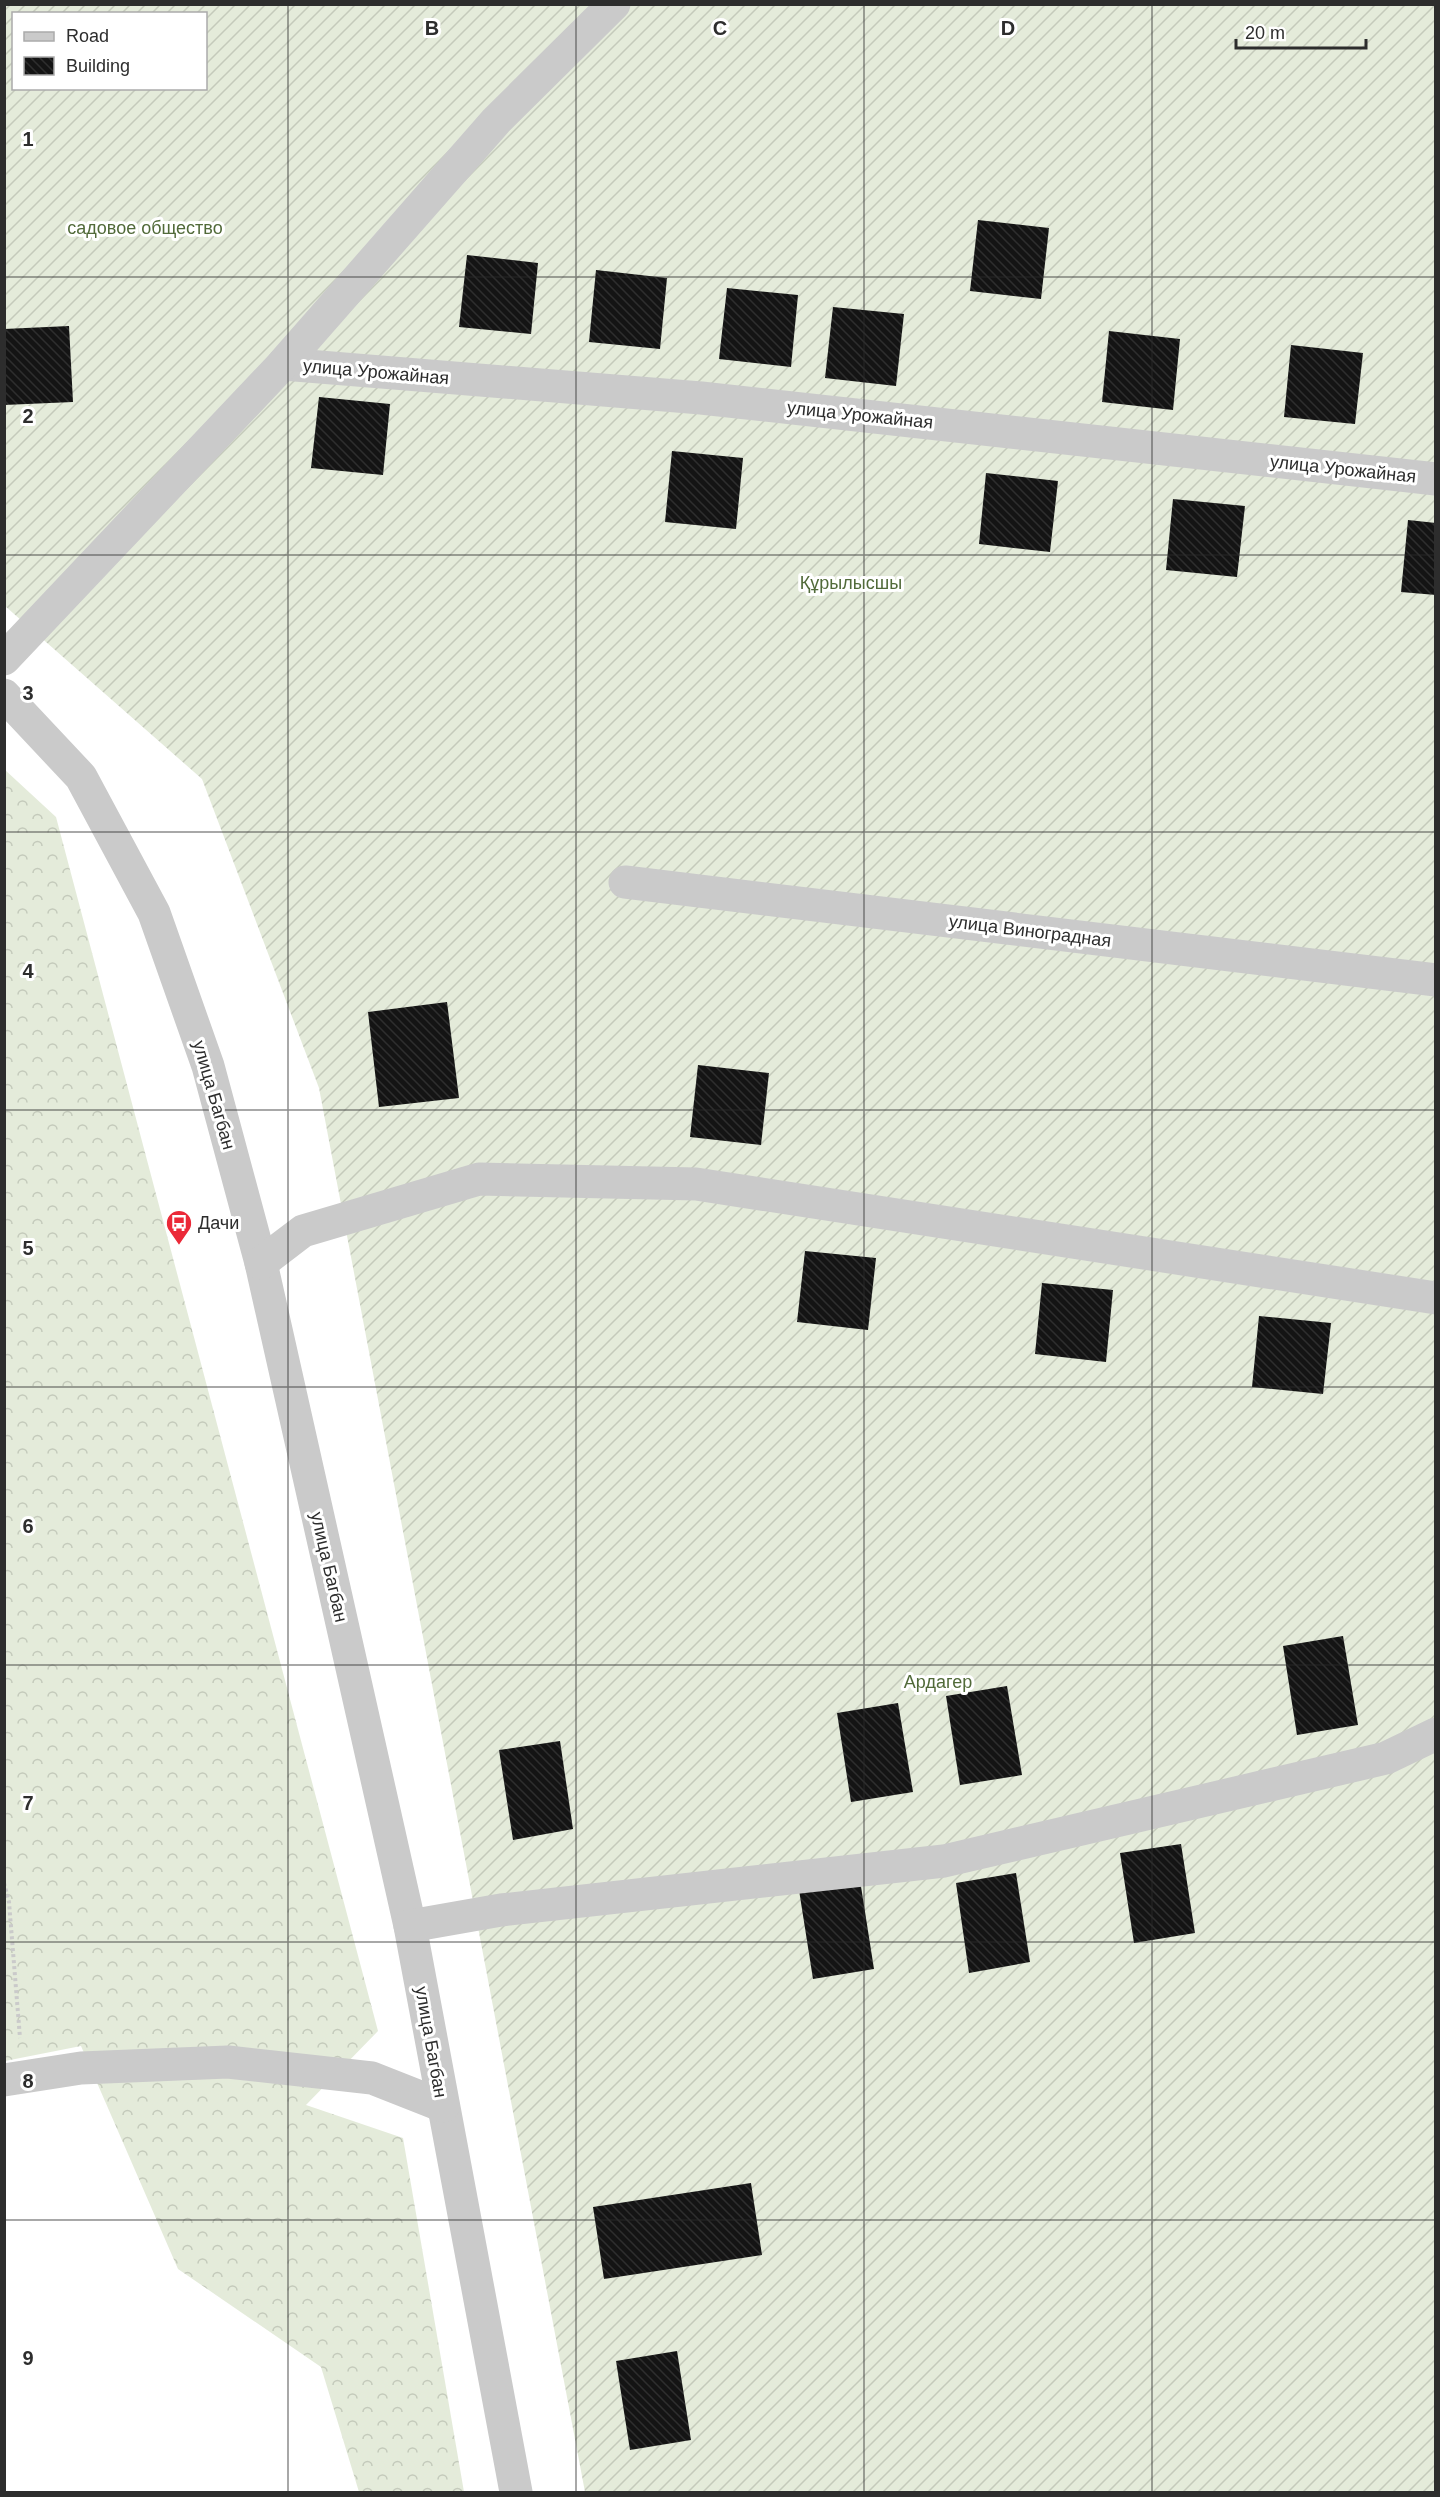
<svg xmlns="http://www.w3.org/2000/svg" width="1440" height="2497" font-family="Helvetica,sans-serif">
<defs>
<pattern id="forest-crowns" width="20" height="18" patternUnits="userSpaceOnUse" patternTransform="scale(1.5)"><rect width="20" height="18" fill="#e4ebda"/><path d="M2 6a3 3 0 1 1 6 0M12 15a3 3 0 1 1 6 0" fill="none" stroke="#c4cabb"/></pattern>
<pattern id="garden-furrows" width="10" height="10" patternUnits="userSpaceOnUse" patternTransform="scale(1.5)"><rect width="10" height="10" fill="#e4ebda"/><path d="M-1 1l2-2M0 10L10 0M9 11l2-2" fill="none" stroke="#c4cabb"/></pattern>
<pattern id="building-back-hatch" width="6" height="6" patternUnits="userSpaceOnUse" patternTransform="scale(1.5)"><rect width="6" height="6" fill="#141414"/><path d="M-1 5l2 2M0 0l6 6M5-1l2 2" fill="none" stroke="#2e2e2e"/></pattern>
</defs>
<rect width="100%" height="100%" fill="#fff"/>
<polygon fill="url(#forest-crowns)" points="4,769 56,817 378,2031 306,2105 403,2138 464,2492 359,2492 321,2367 178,2269 81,2046 5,2061"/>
<path fill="url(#garden-furrows)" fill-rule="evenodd" d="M5,5h1430v2487h-850l-266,-1404 -117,-309 -197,-173zM14,14h192v74h-192z"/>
<g fill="url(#building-back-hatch)">
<polygon points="978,220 1049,228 1041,299 970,291"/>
<polygon points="467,255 538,263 531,334 459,327"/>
<polygon points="596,270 667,278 660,349 589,342"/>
<polygon points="727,288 798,295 791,367 719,359"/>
<polygon points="833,307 904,314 896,386 825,378"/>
<polygon points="69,326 73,402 4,405 4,329"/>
<polygon points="1109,331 1180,339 1173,410 1102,402"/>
<polygon points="1291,345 1363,353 1355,424 1284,417"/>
<polygon points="319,397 390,404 383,475 311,468"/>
<polygon points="672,451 743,458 736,529 665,522"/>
<polygon points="986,473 1058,481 1050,552 979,544"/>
<polygon points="1173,499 1245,506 1237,577 1166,570"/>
<polygon points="1408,520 1436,523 1436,595 1401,592"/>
<polygon points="447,1002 459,1098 379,1107 368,1012"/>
<polygon points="698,1065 769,1073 761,1145 690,1137"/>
<polygon points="805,1251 876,1258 868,1330 797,1322"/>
<polygon points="1042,1283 1113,1290 1106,1362 1035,1354"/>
<polygon points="1259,1316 1331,1323 1323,1394 1252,1387"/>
<polygon points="1343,1636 1358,1725 1297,1735 1283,1646"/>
<polygon points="1007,1686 1022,1775 960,1785 946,1696"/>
<polygon points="898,1703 913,1792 851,1802 837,1713"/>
<polygon points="560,1741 573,1829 513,1840 499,1750"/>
<polygon points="1181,1844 1195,1933 1134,1943 1120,1853"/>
<polygon points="1016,1873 1030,1962 969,1973 956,1883"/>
<polygon points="860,1880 874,1969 813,1979 799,1890"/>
<polygon points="751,2183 762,2255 604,2279 593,2207"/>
<polygon points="677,2351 691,2440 630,2450 616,2361"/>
</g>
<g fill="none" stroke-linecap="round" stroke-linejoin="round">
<polyline stroke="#cacaca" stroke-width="4" stroke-dasharray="3 3" stroke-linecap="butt" points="4,1883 9,1902 20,2038"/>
<g stroke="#cacaca" stroke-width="33">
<polyline points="283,364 701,398 1436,479"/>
<polyline points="4,659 283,364 496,121 614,4"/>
<polyline points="4,695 81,777 154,913 208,1066 261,1263 410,1926 516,2492"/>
<polyline points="625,882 1436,980"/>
<polyline points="261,1263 303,1231 479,1179 696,1184 1436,1298"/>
<polyline points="410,1926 501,1910 944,1861 1386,1758 1436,1734"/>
<polyline points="4,2080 81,2068 228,2062 372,2078 443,2106"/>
</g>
</g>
<path fill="none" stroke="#2d2d2d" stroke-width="1.5" stroke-opacity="0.55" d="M288,4v2488M576,4v2488M864,4v2488M1152,4v2488M4,277h1432M4,555h1432M4,832h1432M4,1110h1432M4,1387h1432M4,1665h1432M4,1942h1432M4,2220h1432"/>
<defs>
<g id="bus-pin" transform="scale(1.35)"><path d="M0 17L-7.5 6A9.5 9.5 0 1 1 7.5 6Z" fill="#eb2938" stroke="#fff"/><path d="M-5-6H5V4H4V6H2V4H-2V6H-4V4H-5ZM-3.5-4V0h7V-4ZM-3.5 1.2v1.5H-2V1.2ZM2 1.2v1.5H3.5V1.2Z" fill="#fff"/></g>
</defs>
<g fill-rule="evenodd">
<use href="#bus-pin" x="179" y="1223"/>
</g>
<g text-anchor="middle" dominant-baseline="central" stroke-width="6" stroke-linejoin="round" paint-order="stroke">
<g font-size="18" fill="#516a39" stroke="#fff">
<text x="145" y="228">садовое общество</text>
<text x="851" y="583">Құрылысшы</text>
<text x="938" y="1682">Ардагер</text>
</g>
<g font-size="18" fill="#2d2d2d" stroke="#fff">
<text transform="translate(376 372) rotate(5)">улица Урожайная</text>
<text transform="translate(860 415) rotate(6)">улица Урожайная</text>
<text transform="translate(1343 469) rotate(6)">улица Урожайная</text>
<text transform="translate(1030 931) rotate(7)">улица Виноградная</text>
<text transform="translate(214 1095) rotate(74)">улица Багбан</text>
<text transform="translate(329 1567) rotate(77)">улица Багбан</text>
<text transform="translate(431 2042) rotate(80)">улица Багбан</text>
</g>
<g font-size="18" fill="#2d2d2d" stroke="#fff" text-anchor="start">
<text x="198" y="1223">Дачи</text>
</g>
</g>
<g font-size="20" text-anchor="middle" font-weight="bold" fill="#2d2d2d" stroke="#fff" stroke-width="6" stroke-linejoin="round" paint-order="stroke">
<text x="432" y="35">B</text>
<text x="720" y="35">C</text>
<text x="1008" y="35">D</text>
<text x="28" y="146">1</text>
<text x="28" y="423">2</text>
<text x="28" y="700">3</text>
<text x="28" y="978">4</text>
<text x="28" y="1255">5</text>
<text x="28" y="1533">6</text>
<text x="28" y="1810">7</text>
<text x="28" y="2088">8</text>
<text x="28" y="2365">9</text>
</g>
<rect width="1440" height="2497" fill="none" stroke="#2d2d2d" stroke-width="12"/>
<rect x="12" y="12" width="195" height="78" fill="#ffffff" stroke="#ababab" stroke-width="1.5"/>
<rect x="24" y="32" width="30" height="9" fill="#cacaca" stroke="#ababab" stroke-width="1.5"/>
<text x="66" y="42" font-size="18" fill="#2d2d2d">Road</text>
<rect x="24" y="57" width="30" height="18" fill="url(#building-back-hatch)" stroke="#ababab" stroke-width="1.5"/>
<text x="66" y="72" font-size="18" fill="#2d2d2d">Building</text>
<path d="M1236 39v9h130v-9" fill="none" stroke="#2d2d2d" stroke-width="3"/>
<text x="1245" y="39" font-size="18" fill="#2d2d2d" stroke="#ffffff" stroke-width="4.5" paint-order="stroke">20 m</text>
</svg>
